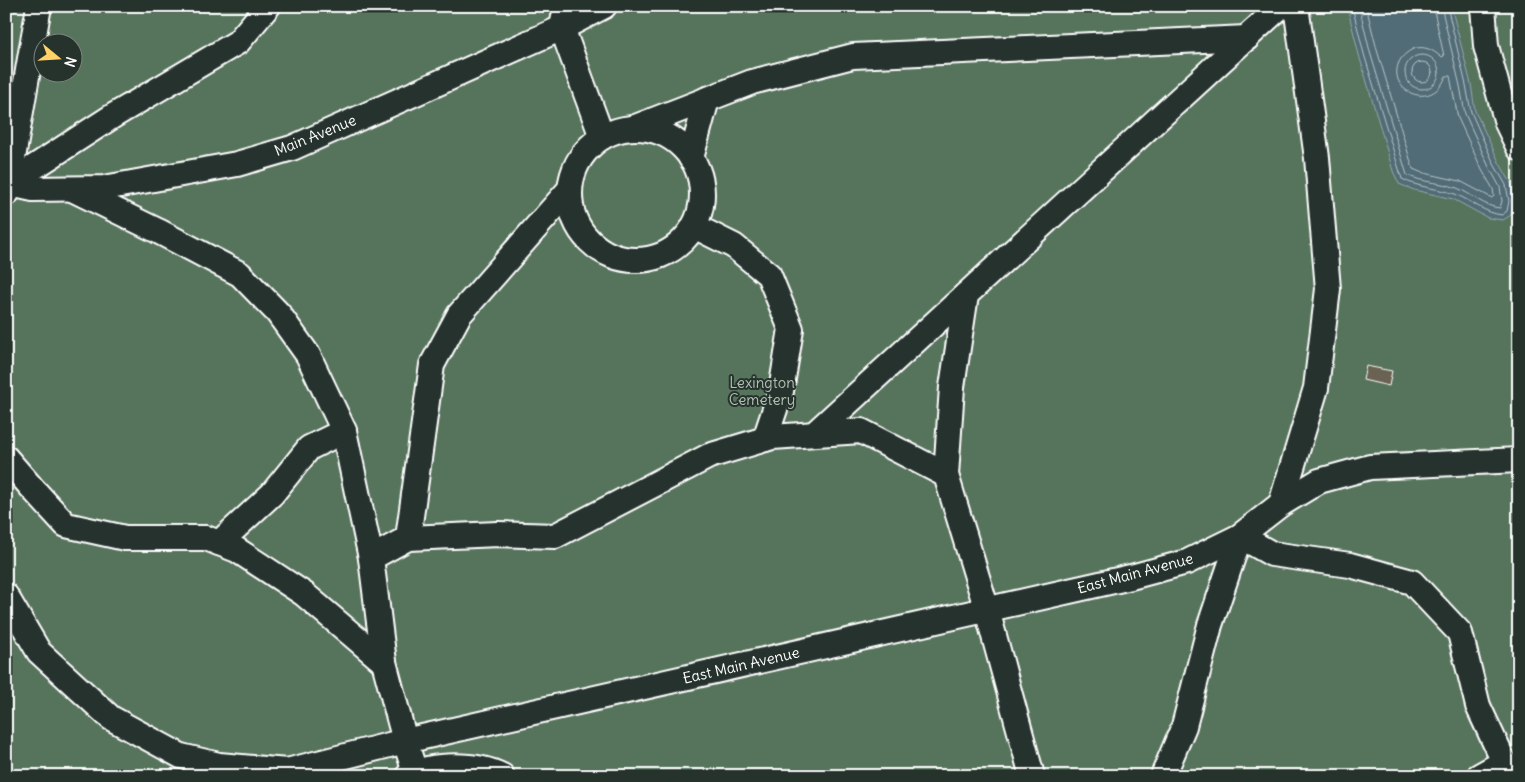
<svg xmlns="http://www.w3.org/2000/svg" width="1525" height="782" font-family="Delius,sans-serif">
<rect width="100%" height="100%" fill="#343c34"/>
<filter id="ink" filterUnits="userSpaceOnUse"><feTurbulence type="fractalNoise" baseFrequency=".02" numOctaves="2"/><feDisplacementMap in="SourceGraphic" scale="10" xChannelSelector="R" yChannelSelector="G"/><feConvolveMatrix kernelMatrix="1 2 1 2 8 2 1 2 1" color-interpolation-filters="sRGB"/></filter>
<g filter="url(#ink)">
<path fill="#56735b" stroke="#aab9ad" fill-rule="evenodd" d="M6,6h1513v770h-1513zM42,42h30v30h-30z"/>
<polygon fill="#516c76" stroke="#97a7ad" points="1347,6 1451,6 1471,84 1475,111 1499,162 1511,183 1514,201 1511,215 1503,220 1488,218 1453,199 1414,190 1399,184 1393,171 1359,55"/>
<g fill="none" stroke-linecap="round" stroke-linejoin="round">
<g stroke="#b9c4c8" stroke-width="1">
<path d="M1352,6l12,48 38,125c17,9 36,9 53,15 17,7 29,19 47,21l5,-4 2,-10 -3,-16 -12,-21 -23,-52 -5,-27 -19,-79"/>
<path d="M1359,6l11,46 37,123c16,8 34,7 50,13 15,6 27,19 43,20l2,-7 -2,-14 -11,-20 -24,-53 -5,-28 -19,-80"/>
<path d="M1366,6l11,44 36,119 7,3 40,9 32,17 2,-2 -1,-7 -11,-19 -24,-52 -8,-42h-4c-13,36 -60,16 -47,-14 3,-6 8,-10 14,-13 11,-4 20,1 28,8l3,-1 -11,-50"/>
<circle cx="1422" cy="72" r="17"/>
<circle cx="1422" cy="72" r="10"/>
</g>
</g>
<polygon fill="#6a6252" stroke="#fff" points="1366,366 1392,371 1389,386 1363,380"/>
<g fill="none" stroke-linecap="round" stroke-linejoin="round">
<g stroke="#fff" stroke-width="28">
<g id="minor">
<polyline points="566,6 562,28 602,137"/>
<polyline points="1483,6 1486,46 1507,123 1519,148"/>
<polyline points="633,128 752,82 853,56 1247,38"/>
<circle cx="636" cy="194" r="66"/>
<polyline points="691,158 707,99"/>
<polyline points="6,183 33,189 104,188 237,164 292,148 562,28 604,6"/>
<polyline points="8,184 113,116 238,42 268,6"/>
<polyline points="72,189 158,231 240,274 278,313 308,355 344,431 371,558 384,662 405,741 415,772"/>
<polyline points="7,193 39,6"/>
<polyline points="694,226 734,246 769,275 791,329 781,391 765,439"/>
<polyline points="814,434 1281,6"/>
<polyline points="6,458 32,488 66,525 125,538 206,538 237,550 304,594 384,662"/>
<polyline points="946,475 952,387 966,295"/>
<polyline points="1281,504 1316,388 1328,289 1317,158 1296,6"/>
<polyline points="408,538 432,365 459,315 570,189"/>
<polyline points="219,543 272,494 309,448 344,431"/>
<polyline points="371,558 408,538 498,534 555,536 709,456 772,437 861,431 946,475 987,610 1032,776"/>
<polyline points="6,596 39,652 111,718 181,756 219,765 287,771 405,741 1131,577 1187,562 1240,536 1281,504 1319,481 1370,467 1519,460"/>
<path d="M408,776c25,-13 69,-13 94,0"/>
<polyline points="1163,776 1184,726 1210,625 1240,536 1272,554 1350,565 1412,582 1460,633 1478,706 1504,762 1479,776"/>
</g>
</g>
<use href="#minor" stroke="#26332d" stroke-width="24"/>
</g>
</g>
<g text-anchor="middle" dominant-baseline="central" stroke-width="4" stroke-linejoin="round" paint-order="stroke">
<g font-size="15" fill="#fff" stroke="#26332d">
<text transform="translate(315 135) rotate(-22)">Main Avenue</text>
<text transform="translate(1135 573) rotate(-15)">East Main Avenue</text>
<text transform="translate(741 665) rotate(-13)">East Main Avenue</text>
</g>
<g font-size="15" fill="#b3c0b5" stroke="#26332d">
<text x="762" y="382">Lexington<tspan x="762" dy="17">Cemetery</tspan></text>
</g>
</g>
<rect width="1525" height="782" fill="none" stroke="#26332d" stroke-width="25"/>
<rect x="12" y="12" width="1500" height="757" fill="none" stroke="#fff" stroke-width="2" filter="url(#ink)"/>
<g transform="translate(58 58) rotate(108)"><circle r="24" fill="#26332d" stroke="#7d8581"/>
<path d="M0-4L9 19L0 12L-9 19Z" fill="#ffd166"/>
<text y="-8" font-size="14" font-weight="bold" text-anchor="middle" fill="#ffffff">N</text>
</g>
</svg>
